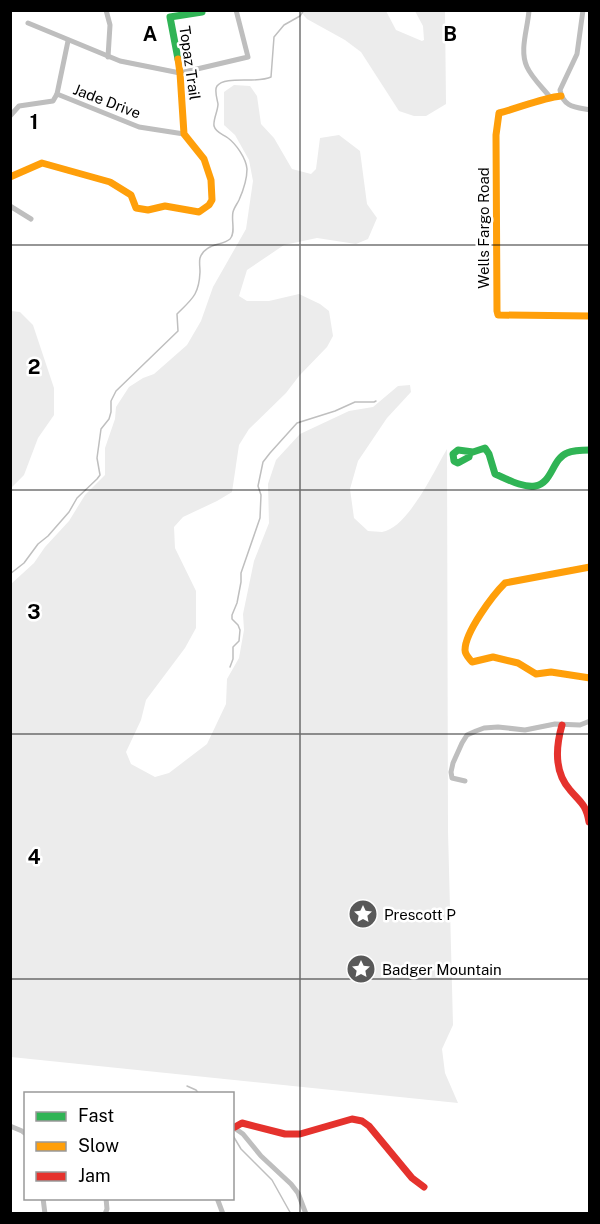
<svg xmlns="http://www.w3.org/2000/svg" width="600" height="1224" font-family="'Public Sans',sans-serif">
<rect width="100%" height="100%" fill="#fff"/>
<g fill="#ececec">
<polygon points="300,11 386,11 396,30 422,41 424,40 423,26 415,11 445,11 446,104 426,116 414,116 399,111 361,52 345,40 307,19"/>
<path d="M234,85l16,1 7,10 4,28 13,14 18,31 19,5 5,-5 4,-31 19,-3 21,16 7,53 10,14 -9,21 -12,5 -39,-6 -33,7 -37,25 -8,26 8,5h22l30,-7 21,10 9,7 4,25 -6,11 -28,29 -13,17 -37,36 -10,16 -7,47 -15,9 -34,16 -9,10 1,21 21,43v37l-11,20 -39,52 -5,20 -15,32 5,12 24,13 14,-4 38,-29 19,-40 1,-25 12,-21 5,-28 -1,-16 11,-53 15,-38 -1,-39 8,-24 24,-26 49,-23 24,-4 25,-21 12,-1 1,7 -24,26 -29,43 -8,28 4,29 14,13c4,0 10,1 14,1 26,-4 52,-61 65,-83l1,382 5,194 -11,24 3,24 13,30 -447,-46v-473l23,-21 11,-16 24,-26 16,-26 20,-20v-27l10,-29 1,-12 13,-20 14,-9 11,-4 33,-29 14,-24 12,-34 33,-58 7,-48 -4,-21 -14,-25 -11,-10v-33z"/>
<polygon points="11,311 20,312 33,325 54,388 54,415 38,438 24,475 11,488"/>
</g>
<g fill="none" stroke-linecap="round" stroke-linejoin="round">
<g stroke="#bfbfbf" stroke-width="1.5">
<path d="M10,574l14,-11 14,-19 10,-8 21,-24 8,-14 20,-19 3,-4 -3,-17 4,-29 8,-10 2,-7v-11l5,-10 62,-60 -1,-17c15,-15 22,-19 23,-42 0,-5 -1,-10 0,-14 5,-15 22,-12 30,-19 6,-6 1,-19 3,-27 1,-4 4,-8 6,-12 4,-9 8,-21 8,-31 -1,-11 -11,-25 -19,-31 -5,-4 -12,-5 -14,-12 -1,-7 4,-15 4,-22 -1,-6 -4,-14 -1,-18 8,-11 41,-2 54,-9l3,-40 10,-12 16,-9 4,-6"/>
<polyline points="230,667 233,659 233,647 239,641 240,630 238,625 232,619 232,615 237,603 241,582 241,573 260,518 261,495 258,486 263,462 270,453 297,423 335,411 355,402 374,402 376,401"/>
<polyline points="187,1086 196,1090 199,1094"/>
<polyline points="232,1134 241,1149 272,1180 291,1214"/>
</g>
<g stroke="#bebebe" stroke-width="5">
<polyline points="106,10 110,25 108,57"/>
<path d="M529,10c-1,18 -10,40 -2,57 5,11 15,20 23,30"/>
<path d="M583,10l-6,44 -17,36c3,17 15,17 30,20"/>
<polyline points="28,23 120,61 180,73 248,57 236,10"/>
<polyline points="57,94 139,127 184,134"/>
<polyline points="10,116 19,106 53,101 57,94 68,41"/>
<polyline points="10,206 31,219"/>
<polyline points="465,781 452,778 451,772 453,763 462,743 467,735 476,731 484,728 498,727 525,730 555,724 580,725 590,721"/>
<polyline points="10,1126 22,1131 26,1134"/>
<polyline points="233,1127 243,1134 261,1156 291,1184 298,1193 306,1214"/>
<polyline points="43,1198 45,1214"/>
<polyline points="217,1198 223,1214"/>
<polyline points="105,1214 107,1209 106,1198"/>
</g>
<g stroke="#30b455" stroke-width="7">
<polyline points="178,59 170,17 202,12"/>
<path d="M470,452l-1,5 -11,6 -4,-2 -1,-7 5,-4 15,2 12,-4 4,6 6,20c12,5 28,14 40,12 17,-2 17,-27 32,-33 7,-3 15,-3 23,-3"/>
</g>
<g stroke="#ff9f0a" stroke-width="7">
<path d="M561,96c-19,2 -42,12 -62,17l-3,22 1,176 1,4 92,1"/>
<polyline points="10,177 42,163 110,182 131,195 136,208 148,210 165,206 199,212 209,205 212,200 211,180 204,159 184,134 180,73 178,59"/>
<path d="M590,567l-85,16c-12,12 -40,49 -40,67 0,5 4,8 7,12l21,-5 25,6 18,11 15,-2 39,6"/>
</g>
<g stroke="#e5322d" stroke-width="7">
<path d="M562,725c-6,21 -8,47 8,65 10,12 16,14 19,32"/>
<polyline points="235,1127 242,1123 285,1134 300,1134 352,1119 362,1121 369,1126 412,1178 424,1187"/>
</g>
</g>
<path fill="none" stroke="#000" stroke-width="1.5" stroke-opacity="0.55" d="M300,10v1204M10,245h580M10,490h580M10,734h580M10,979h580"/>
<defs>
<g id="sight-disc" transform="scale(1.5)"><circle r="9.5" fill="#595959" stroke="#fff"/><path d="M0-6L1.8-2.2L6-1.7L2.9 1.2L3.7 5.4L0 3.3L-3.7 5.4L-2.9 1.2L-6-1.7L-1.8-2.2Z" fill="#fff"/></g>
</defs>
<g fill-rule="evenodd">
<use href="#sight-disc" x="363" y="914"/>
<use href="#sight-disc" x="361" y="969"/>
</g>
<g text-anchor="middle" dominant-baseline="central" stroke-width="5" stroke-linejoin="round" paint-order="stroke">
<g font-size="15" fill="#000" stroke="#fff">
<text transform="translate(190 63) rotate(82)">Topaz Trail</text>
<text transform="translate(107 101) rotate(21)">Jade Drive</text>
<text transform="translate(483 228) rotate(-90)">Wells Fargo Road</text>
</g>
<g font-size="15" fill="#000" stroke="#fff" text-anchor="start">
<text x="384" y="914">Prescott P</text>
<text x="382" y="969">Badger Mountain</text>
</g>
</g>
<g font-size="20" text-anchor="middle" font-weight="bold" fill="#000" stroke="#fff" stroke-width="5" stroke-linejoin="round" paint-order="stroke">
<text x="150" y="41">A</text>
<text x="450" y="41">B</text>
<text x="34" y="129">1</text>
<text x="34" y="374">2</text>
<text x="34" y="619">3</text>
<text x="34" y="864">4</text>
</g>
<rect width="600" height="1224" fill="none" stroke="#000000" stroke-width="24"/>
<rect x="24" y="1092" width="210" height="108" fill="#ffffff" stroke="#999999" stroke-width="1.5"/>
<rect x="36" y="1112" width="30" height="9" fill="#30b455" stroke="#999999" stroke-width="1.5"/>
<text x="78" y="1122" font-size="18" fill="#000000">Fast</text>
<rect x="36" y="1142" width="30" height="9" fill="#ff9f0a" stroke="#999999" stroke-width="1.5"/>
<text x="78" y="1152" font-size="18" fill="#000000">Slow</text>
<rect x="36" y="1172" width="30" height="9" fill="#e5322d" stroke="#999999" stroke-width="1.5"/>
<text x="78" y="1182" font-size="18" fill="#000000">Jam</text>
</svg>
